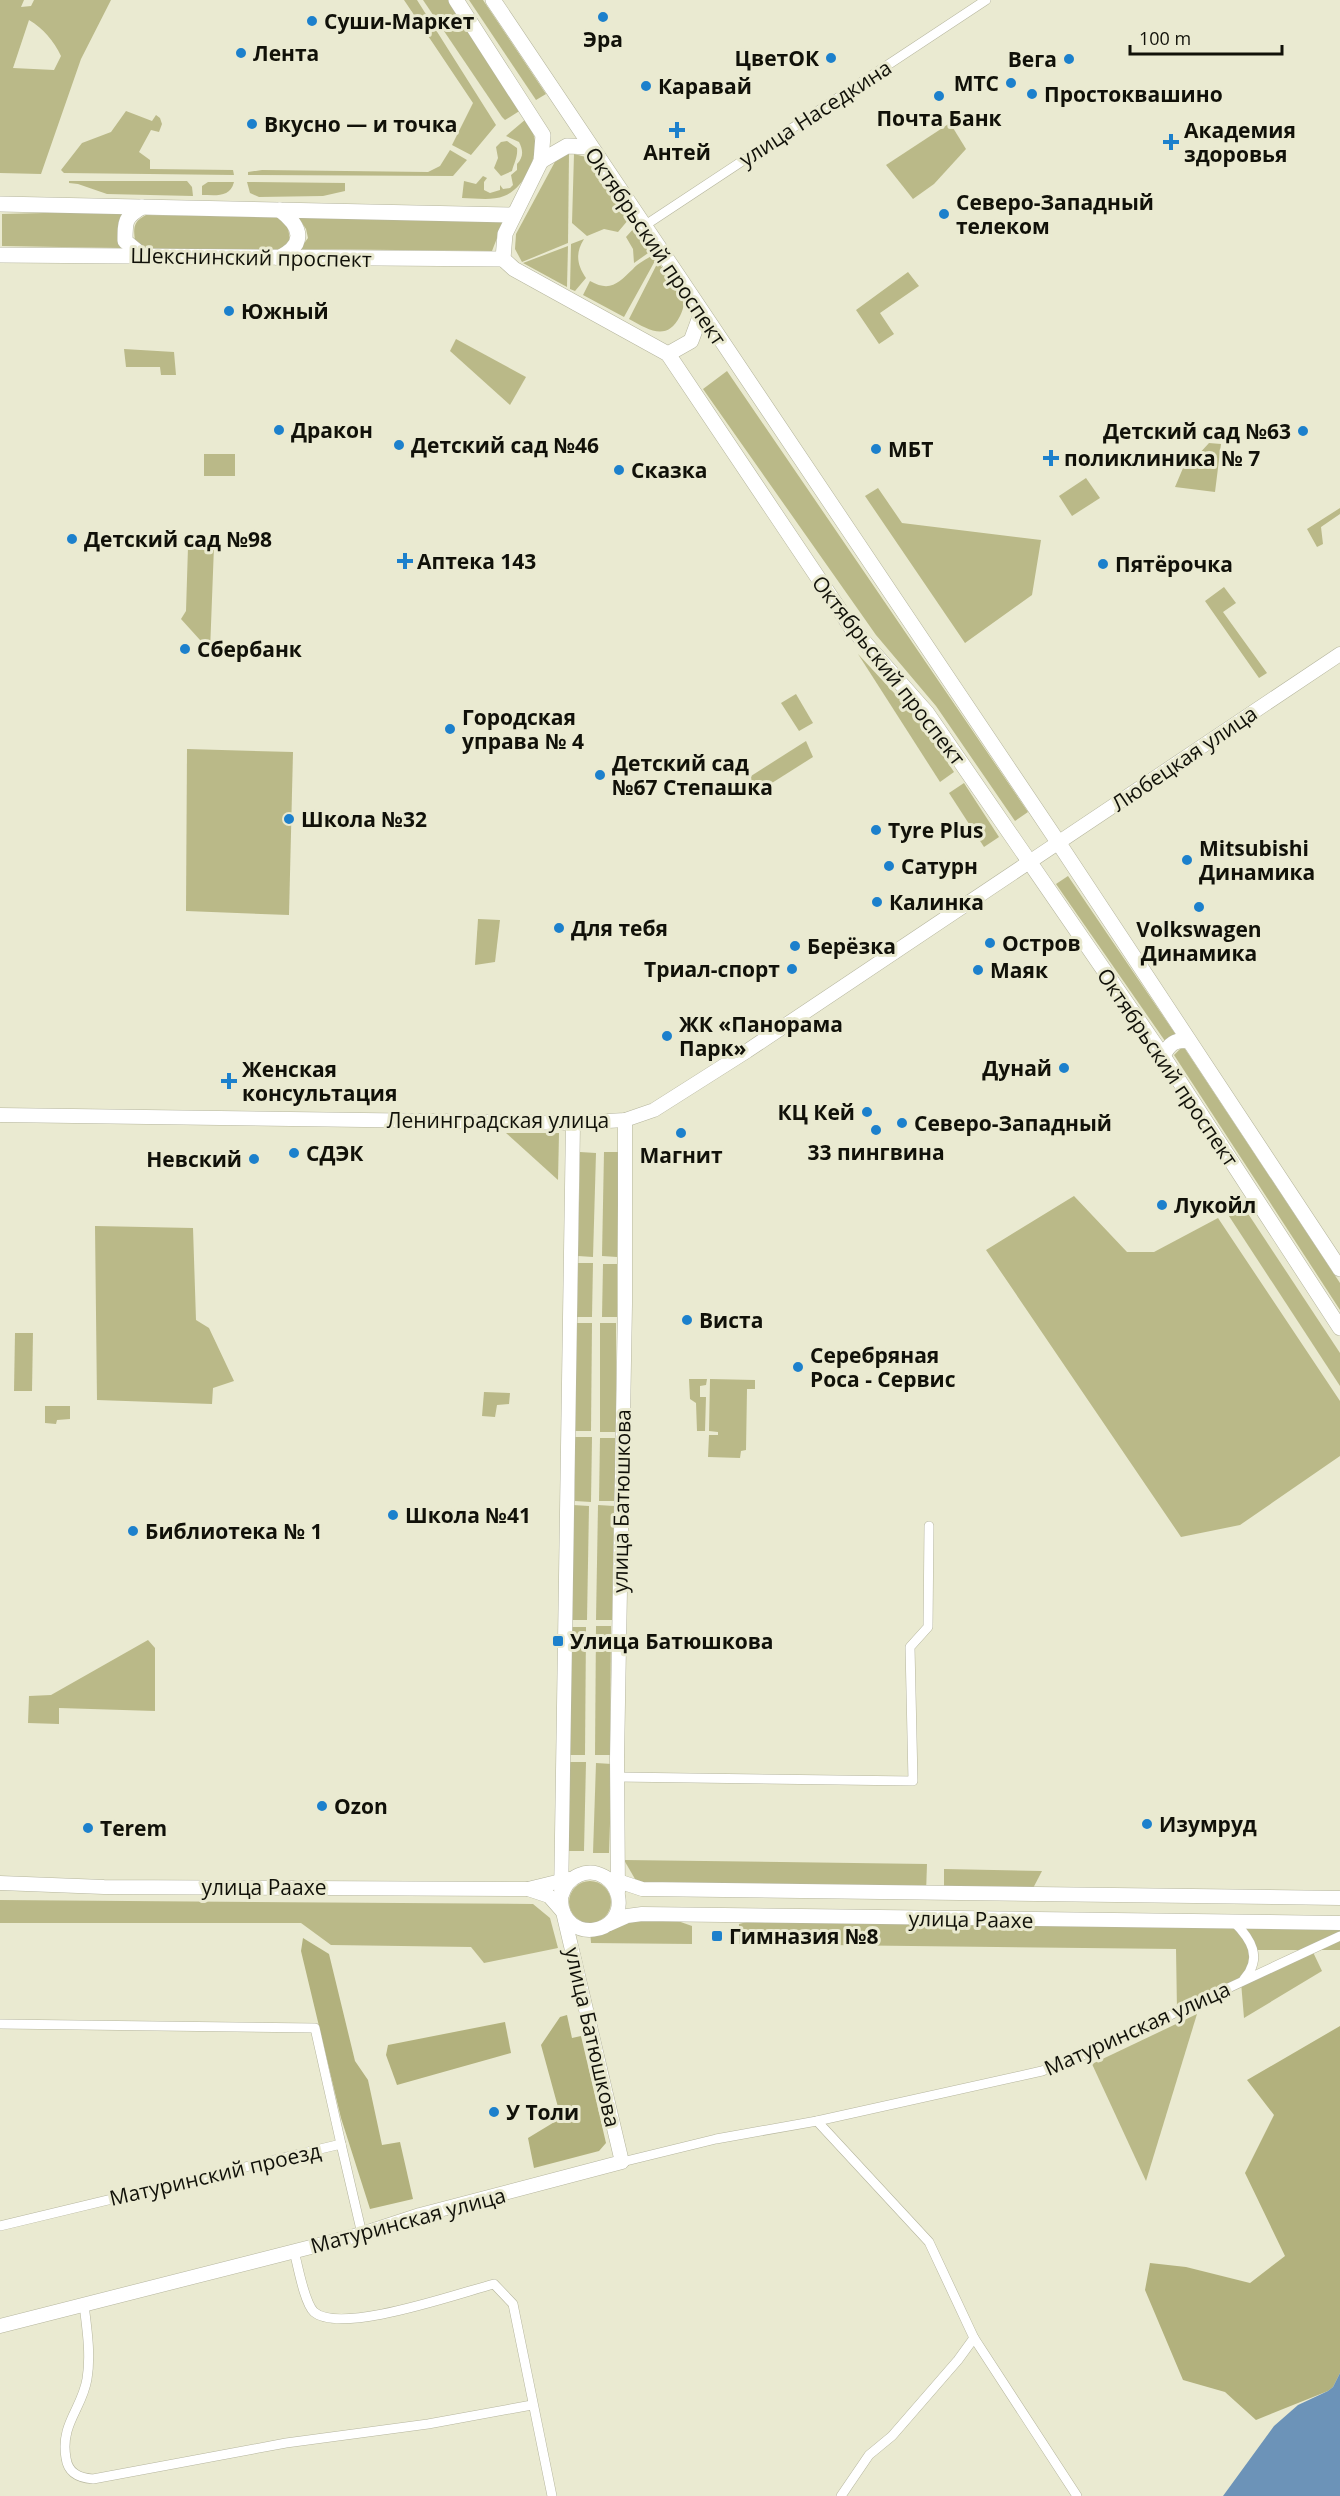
<svg xmlns="http://www.w3.org/2000/svg" width="1340" height="2496" font-family="'Open Sans',sans-serif">
<rect width="100%" height="100%" fill="#eaead1"/>
<g fill="#bab988" fill-rule="evenodd">
<path d="M0,0h24l-3,7 10,-1 3,-6h77l-30,59 -40,115 -41,-1zM29,20c14,8 25,21 32,36l-7,14 -41,-2z"/>
<polygon points="404,0 417,0 496,125 471,155 452,145 473,103"/>
<polygon points="423,0 448,0 521,110 505,120 502,117"/>
<polygon points="469,0 483,0 546,94 536,100"/>
<polygon points="126,111 152,121 156,115 160,118 162,124 159,132 151,130 139,152 150,160 150,169 233,170 234,175 64,173 61,170 82,143 111,132"/>
<path d="M526,119c4,7 8,14 9,22 2,19 -12,48 -31,55 -12,5 -29,2 -42,2l2,-17 12,3 7,-8 4,2 -3,4v8l6,3 10,-3v-5l3,4 7,-1 3,-3 -2,-10 6,-5v-6c7,-7 6,-14 2,-22l-13,-6z"/>
<polygon points="950,123 966,149 934,184 913,199 886,165"/>
<path d="M507,141l10,7c1,9 -3,15 -5,23l-11,5 -7,-8 4,-10 -2,-11 5,-5z"/>
<polygon points="450,150 467,160 453,176 248,175 248,172 262,170 428,172 440,166"/>
<polygon points="569,154 568,243 522,262 515,249 516,234 557,158"/>
<polygon points="574,154 586,157 590,161 629,219 618,232 604,229 587,236 572,223"/>
<polygon points="69,181 187,181 192,187 193,196 107,194 78,184 69,183"/>
<path d="M208,182h26c-4,16 -18,13 -32,13v-9z"/>
<polygon points="247,182 345,183 345,191 323,196 259,197 250,193"/>
<polygon points="127,211 119,237 121,248 2,246 2,214"/>
<path d="M146,215l134,2 8,10 2,14 -9,10 -136,-2 -10,-9c-2,-13 -1,-19 11,-25z"/>
<polygon points="298,217 504,220 492,251 300,249 308,238 306,229"/>
<polygon points="635,227 651,251 634,263 633,249 626,237"/>
<path d="M584,239c-9,14 -7,26 2,39l-11,13 -5,-2 1,-45z"/>
<polygon points="568,246 567,287 523,263"/>
<path d="M653,255l3,4 -32,58 -41,-22 7,-14c21,12 29,1 43,-12 5,-6 14,-10 20,-14z"/>
<path d="M658,262c8,11 19,23 24,36 3,6 1,12 -2,18 -13,26 -31,14 -51,3z"/>
<polygon points="908,272 919,286 880,313 894,334 879,344 856,310"/>
<polygon points="456,339 526,377 510,405 450,351"/>
<polygon points="124,349 174,352 176,375 161,375 160,367 126,367"/>
<polygon points="727,371 1028,812 1015,821 936,706 876,635 703,389"/>
<polygon points="1209,443 1221,444 1215,492 1175,487 1186,461 1198,455"/>
<rect x="204" y="454" width="31" height="22"/>
<polygon points="1086,478 1100,498 1072,516 1059,496"/>
<polygon points="878,488 902,523 1041,540 1032,595 965,643 865,496"/>
<polygon points="1340,508 1340,514 1321,527 1323,544 1317,547 1307,529"/>
<polygon points="214,546 210,651 181,619 186,611 188,547"/>
<polygon points="1224,587 1236,603 1223,612 1267,673 1259,678 1205,601"/>
<polygon points="858,654 921,722 954,772 940,782"/>
<polygon points="796,694 813,723 799,731 781,703"/>
<polygon points="806,741 813,757 753,795 751,776"/>
<polygon points="187,749 293,752 289,915 186,911"/>
<polygon points="964,783 999,837 984,847 949,793"/>
<polygon points="1068,876 1176,1035 1165,1041 1056,884"/>
<polygon points="478,919 500,920 495,962 475,965"/>
<polygon points="1181,1048 1185,1049 1340,1283 1340,1310 1174,1055"/>
<polygon points="506,1133 559,1133 558,1180"/>
<polygon points="580,1152 596,1153 593,1257 578,1256"/>
<polygon points="604,1152 619,1152 617,1257 602,1256"/>
<polygon points="1074,1196 1127,1252 1154,1252 1218,1218 1340,1401 1340,1456 1240,1525 1181,1537 986,1250"/>
<polygon points="1245,1209 1340,1353 1340,1386 1225,1210"/>
<polygon points="95,1226 193,1228 196,1320 209,1328 234,1381 213,1388 212,1404 97,1400"/>
<polygon points="578,1263 593,1263 592,1317 577,1317"/>
<polygon points="603,1264 617,1264 617,1317 602,1317"/>
<polygon points="576,1323 592,1323 591,1431 575,1431"/>
<rect x="600" y="1323" width="16" height="109"/>
<polygon points="15,1333 33,1333 32,1391 14,1391"/>
<polygon points="689,1379 707,1379 706,1385 700,1386 700,1397 706,1397 705,1431 697,1431 696,1403 690,1399"/>
<polygon points="710,1379 755,1380 755,1389 747,1389 746,1450 741,1451 740,1458 708,1457 709,1435 718,1435 718,1432 709,1431"/>
<polygon points="484,1392 510,1393 509,1404 497,1405 495,1417 482,1416"/>
<polygon points="45,1406 70,1406 70,1419 57,1420 56,1424 45,1423"/>
<polygon points="575,1437 592,1437 591,1502 575,1501"/>
<polygon points="600,1438 616,1438 616,1501 599,1501"/>
<polygon points="573,1505 589,1506 587,1620 571,1620"/>
<polygon points="598,1505 614,1506 612,1620 596,1620"/>
<polygon points="596,1626 611,1626 610,1755 595,1755"/>
<polygon points="570,1627 586,1627 585,1755 569,1755"/>
<polygon points="148,1640 155,1648 155,1711 59,1708 59,1724 28,1723 29,1696 51,1695"/>
<polygon points="570,1762 586,1762 584,1851 568,1851"/>
<polygon points="596,1763 612,1764 609,1853 593,1853"/>
<polygon points="624,1860 927,1864 926,1893 642,1891"/>
<polygon points="944,1869 1042,1871 1030,1894 944,1893"/>
<circle cx="590" cy="1902" r="21"/>
<polygon points="0,1900 533,1904 550,1918 558,1948 484,1963 471,1947 331,1945 301,1923 0,1923"/>
<polygon points="658,1914 692,1926 692,1944 591,1943 590,1930"/>
<path d="M770,1916l570,7v27h-28l10,21 -78,47 -3,-36 -64,29 -1,-62 -437,-5v-20zM1254,1950h55l-66,30z"/>
<polygon points="1197,2014 1146,2181 1092,2064"/>
</g>
<g fill="#b2b17d">
<polygon points="303,1938 329,1954 355,2061 368,2080 382,2145 400,2142 413,2199 370,2209 341,2118 301,1951"/>
<polygon points="567,2015 572,2038 581,2036 606,2143 599,2151 534,2168 528,2138 561,2118 541,2045 560,2017"/>
<polygon points="505,2022 511,2053 397,2085 386,2055 388,2045"/>
<polygon points="1340,2026 1340,2373 1333,2387 1328,2391 1256,2420 1225,2392 1183,2380 1145,2290 1150,2263 1186,2267 1250,2283 1285,2256 1245,2173 1274,2115 1247,2080"/>
</g>
<polygon fill="#6c93b8" points="1340,2373 1340,2496 1223,2496 1274,2426 1298,2405 1328,2391 1333,2387"/>
<g fill="none" stroke-linecap="round" stroke-linejoin="round">
<g stroke="#b5b59d" stroke-width="10">
<g id="street">
<polyline points="644,226 986,0"/>
<polyline points="617,1777 913,1781 910,1647 928,1627 929,1526"/>
<path d="M1234,1922c17,17 29,36 10,57"/>
<polyline points="0,2024 315,2028 341,2144"/>
<polyline points="817,2121 929,2242 974,2338 958,2360 892,2436 869,2455 841,2496"/>
<polyline points="622,2162 716,2139 817,2121 1042,2071 1095,2050 1340,1936"/>
<polyline points="0,2226 341,2144 362,2234"/>
<path d="M294,2251c4,15 10,51 20,61 27,23 145,-19 180,-28l19,20 39,192"/>
<path d="M84,2305c3,24 7,50 3,74 -5,30 -27,45 -21,79 2,15 13,20 27,21l193,-36 142,-19 104,-19"/>
<polyline points="974,2338 1077,2496"/>
</g>
</g>
<g stroke="#b5b59d" stroke-width="15">
<g id="secondary">
<polyline points="0,1115 573,1123 625,1120 654,1110 747,1051 1340,654"/>
<polyline points="612,1879 642,1889 1340,1898"/>
<polyline points="0,1883 104,1887 528,1889 569,1879"/>
<polyline points="618,1892 617,1759 625,1304 625,1120"/>
<path d="M562,1895c5,-18 25,-29 43,-18 7,5 11,11 13,19 8,39 -54,49 -57,5l12,-778"/>
<polyline points="609,1924 627,1916 642,1914 1340,1923"/>
<polyline points="0,2326 362,2234 420,2215 622,2162 563,1912 549,1896 528,1889"/>
</g>
</g>
<g stroke="#b5b59d" stroke-width="16">
<g id="primary">
<polyline points="456,0 543,135 541,161 505,234 503,259 514,269 668,354 851,627 927,713 1163,1056 1340,1328"/>
<polyline points="493,0 1058,842 1340,1269"/>
<polyline points="541,161 567,146 590,147"/>
<polyline points="0,204 514,215"/>
<path d="M142,207c-17,10 -17,14 -17,34l18,15"/>
<polyline points="0,255 503,259"/>
<path d="M279,258c27,-14 23,-31 1,-48"/>
<polyline points="668,354 691,341 701,314"/>
<path d="M1163,1056c6,-12 12,-17 26,-15"/>
</g>
</g>
<use href="#street" stroke="#fff" stroke-width="9"/>
<use href="#secondary" stroke="#fff" stroke-width="14"/>
<use href="#primary" stroke="#fff" stroke-width="15"/>
</g>
<g fill="#1c80cc" stroke="#eaead1" stroke-width="2">
<circle cx="603" cy="17" r="6"/>
<circle cx="312" cy="21" r="6"/>
<circle cx="241" cy="53" r="6"/>
<circle cx="831" cy="58" r="6"/>
<circle cx="1069" cy="59" r="6"/>
<circle cx="1011" cy="83" r="6"/>
<circle cx="646" cy="86" r="6"/>
<circle cx="1032" cy="94" r="6"/>
<circle cx="939" cy="96" r="6"/>
<circle cx="252" cy="124" r="6"/>
<path d="M674 121h6v6h6v6h-6v6h-6v-6h-6v-6h6z"/>
<path d="M1168 133h6v6h6v6h-6v6h-6v-6h-6v-6h6z"/>
<circle cx="944" cy="214" r="6"/>
<circle cx="229" cy="311" r="6"/>
<circle cx="279" cy="430" r="6"/>
<circle cx="1303" cy="431" r="6"/>
<circle cx="399" cy="445" r="6"/>
<circle cx="876" cy="449" r="6"/>
<path d="M1048 449h6v6h6v6h-6v6h-6v-6h-6v-6h6z"/>
<circle cx="619" cy="470" r="6"/>
<circle cx="72" cy="539" r="6"/>
<path d="M402 552h6v6h6v6h-6v6h-6v-6h-6v-6h6z"/>
<circle cx="1103" cy="564" r="6"/>
<circle cx="185" cy="649" r="6"/>
<circle cx="450" cy="729" r="6"/>
<circle cx="600" cy="775" r="6"/>
<circle cx="289" cy="819" r="6"/>
<circle cx="876" cy="830" r="6"/>
<circle cx="1187" cy="860" r="6"/>
<circle cx="889" cy="866" r="6"/>
<circle cx="877" cy="902" r="6"/>
<circle cx="1199" cy="907" r="6"/>
<circle cx="559" cy="928" r="6"/>
<circle cx="990" cy="943" r="6"/>
<circle cx="795" cy="946" r="6"/>
<circle cx="792" cy="969" r="6"/>
<circle cx="978" cy="970" r="6"/>
<circle cx="667" cy="1036" r="6"/>
<circle cx="1064" cy="1068" r="6"/>
<path d="M226 1072h6v6h6v6h-6v6h-6v-6h-6v-6h6z"/>
<circle cx="867" cy="1112" r="6"/>
<circle cx="902" cy="1123" r="6"/>
<circle cx="876" cy="1130" r="6"/>
<circle cx="681" cy="1133" r="6"/>
<circle cx="294" cy="1153" r="6"/>
<circle cx="254" cy="1159" r="6"/>
<circle cx="1162" cy="1205" r="6"/>
<circle cx="687" cy="1320" r="6"/>
<circle cx="798" cy="1367" r="6"/>
<circle cx="393" cy="1515" r="6"/>
<circle cx="133" cy="1531" r="6"/>
<rect x="552" y="1635" width="12" height="12" rx="3"/>
<circle cx="322" cy="1806" r="6"/>
<circle cx="1147" cy="1824" r="6"/>
<circle cx="88" cy="1828" r="6"/>
<rect x="711" y="1930" width="12" height="12" rx="3"/>
<circle cx="494" cy="2112" r="6"/>
</g>
<g text-anchor="middle" dominant-baseline="central" stroke-width="6" stroke-linejoin="round" paint-order="stroke">
<g font-size="21" font-weight="bold" fill="#111109" stroke="#eaead1" text-anchor="start">
<text x="324" y="21">Суши-Маркет</text>
<text x="603" y="39" text-anchor="middle">Эра</text>
<text x="253" y="53">Лента</text>
<text x="819" y="58" text-anchor="end">ЦветОК</text>
<text x="1057" y="59" text-anchor="end">Вега</text>
<text x="999" y="83" text-anchor="end">МТС</text>
<text x="658" y="86">Каравай</text>
<text x="1044" y="94">Простоквашино</text>
<text x="939" y="118" text-anchor="middle">Почта Банк</text>
<text x="264" y="124">Вкусно — и точка</text>
<text x="1184" y="130">Академия<tspan x="1184" dy="24">здоровья</tspan></text>
<text x="677" y="152" text-anchor="middle">Антей</text>
<text x="956" y="202">Северо-Западный<tspan x="956" dy="24">телеком</tspan></text>
<text x="241" y="311">Южный</text>
<text x="291" y="430">Дракон</text>
<text x="1291" y="431" text-anchor="end">Детский сад №63</text>
<text x="411" y="445">Детский сад №46</text>
<text x="888" y="449">МБТ</text>
<text x="1064" y="458">поликлиника № 7</text>
<text x="631" y="470">Сказка</text>
<text x="84" y="539">Детский сад №98</text>
<text x="417" y="561">Аптека 143</text>
<text x="1115" y="564">Пятёрочка</text>
<text x="197" y="649">Сбербанк</text>
<text x="462" y="717">Городская<tspan x="462" dy="24">управа № 4</tspan></text>
<text x="612" y="763">Детский сад<tspan x="612" dy="24">№67 Степашка</tspan></text>
<text x="301" y="819">Школа №32</text>
<text x="888" y="830">Tyre Plus</text>
<text x="1199" y="848">Mitsubishi<tspan x="1199" dy="24">Динамика</tspan></text>
<text x="901" y="866">Сатурн</text>
<text x="889" y="902">Калинка</text>
<text x="571" y="928">Для тебя</text>
<text x="1199" y="929" text-anchor="middle">Volkswagen<tspan x="1199" dy="24">Динамика</tspan></text>
<text x="1002" y="943">Остров</text>
<text x="807" y="946">Берёзка</text>
<text x="780" y="969" text-anchor="end">Триал-спорт</text>
<text x="990" y="970">Маяк</text>
<text x="679" y="1024">ЖК «Панорама<tspan x="679" dy="24">Парк»</tspan></text>
<text x="1052" y="1068" text-anchor="end">Дунай</text>
<text x="242" y="1069">Женская<tspan x="242" dy="24">консультация</tspan></text>
<text x="855" y="1112" text-anchor="end">КЦ Кей</text>
<text x="914" y="1123">Северо-Западный</text>
<text x="876" y="1152" text-anchor="middle">33 пингвина</text>
<text x="306" y="1153">СДЭК</text>
<text x="681" y="1155" text-anchor="middle">Магнит</text>
<text x="242" y="1159" text-anchor="end">Невский</text>
<text x="1174" y="1205">Лукойл</text>
<text x="699" y="1320">Виста</text>
<text x="810" y="1355">Серебряная<tspan x="810" dy="24">Роса - Сервис</tspan></text>
<text x="405" y="1515">Школа №41</text>
<text x="145" y="1531">Библиотека № 1</text>
<text x="570" y="1641">Улица Батюшкова</text>
<text x="334" y="1806">Ozon</text>
<text x="1159" y="1824">Изумруд</text>
<text x="100" y="1828">Terem</text>
<text x="729" y="1936">Гимназия №8</text>
<text x="506" y="2112">У Толи</text>
</g>
<g font-size="21" fill="#111109" stroke="#eaead1">
<text transform="translate(815 113) rotate(-33)">улица Наседкина</text>
<text transform="translate(656 246) rotate(56)">Октябрьский проспект</text>
<text transform="translate(251 257) rotate(1)">Шекснинский проспект</text>
<text transform="translate(889 670) rotate(52)">Октябрьский проспект</text>
<text transform="translate(1184 758) rotate(-34)">Любецкая улица</text>
<text transform="translate(1168 1067) rotate(56)">Октябрьский проспект</text>
<text x="498" y="1120">Ленинградская улица</text>
<text transform="translate(621 1501) rotate(-89)">улица Батюшкова</text>
<text x="264" y="1887">улица Раахе</text>
<text transform="translate(971 1919) rotate(1)">улица Раахе</text>
<text transform="translate(1137 2028) rotate(-24)">Матуринская улица</text>
<text transform="translate(593 2037) rotate(77)">улица Батюшкова</text>
<text transform="translate(215 2174) rotate(-13)">Матуринский проезд</text>
<text transform="translate(408 2220) rotate(-15)">Матуринская улица</text>
</g>
</g>
<path d="M1130 45v9h152v-9" fill="none" stroke="#111109" stroke-width="3"/>
<text x="1139" y="45" font-size="18" fill="#111109" stroke="#eaead1" stroke-width="4.5" paint-order="stroke">100 m</text>
</svg>
